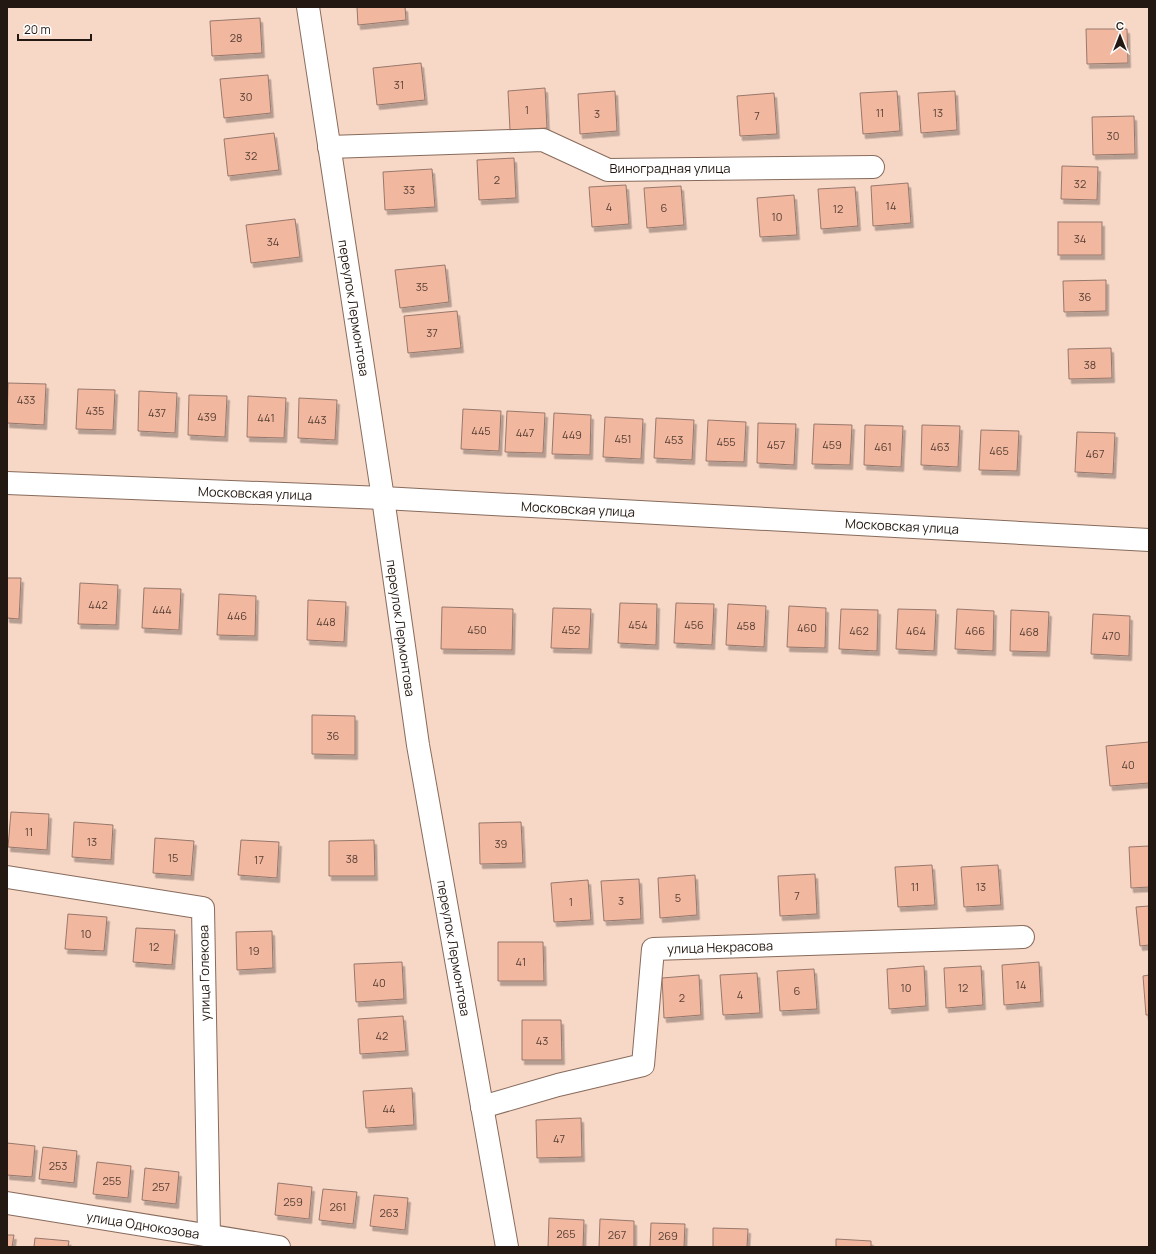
<svg xmlns="http://www.w3.org/2000/svg" width="1156" height="1254" font-family="Manrope,sans-serif">
<defs>
<filter id="shadow"><feDropShadow dx="2.5" dy="4.5" stdDeviation="0" flood-color="#0004"/></filter>
</defs>
<rect width="100%" height="100%" fill="#f7d7c6"/>
<g fill="#f2b79f" stroke="#97786c" filter="url(#shadow)">
<polygon points="357,7 405,7 406,20 358,25"/>
<polygon points="260,18 262,53 212,56 210,21"/>
<polygon points="1086,29 1127,29 1128,63 1087,64"/>
<polygon points="421,63 425,100 377,105 373,68"/>
<polygon points="268,75 271,113 224,118 220,79"/>
<polygon points="545,88 547,128 510,130 508,91"/>
<polygon points="615,91 617,131 580,134 578,94"/>
<polygon points="897,91 900,131 863,134 860,93"/>
<polygon points="955,91 957,130 921,133 918,93"/>
<polygon points="774,93 777,134 740,136 737,96"/>
<polygon points="1134,116 1135,154 1093,155 1092,117"/>
<polygon points="274,133 279,170 228,176 224,139"/>
<polygon points="514,158 516,198 479,200 477,160"/>
<polygon points="1062,166 1098,167 1097,200 1061,199"/>
<polygon points="432,169 435,207 385,210 383,172"/>
<polygon points="908,183 911,223 873,226 871,186"/>
<polygon points="626,185 629,224 592,227 589,187"/>
<polygon points="681,186 684,225 647,228 644,188"/>
<polygon points="855,187 858,226 821,229 818,189"/>
<polygon points="794,195 797,235 760,237 757,198"/>
<polygon points="295,219 300,257 251,263 246,225"/>
<rect x="1058" y="222" width="44" height="33"/>
<polygon points="445,265 449,302 400,308 395,270"/>
<polygon points="1106,280 1106,311 1064,312 1063,281"/>
<polygon points="457,311 461,348 408,353 404,316"/>
<polygon points="1111,348 1112,378 1069,379 1068,349"/>
<polygon points="8,383 46,384 44,425 7,423"/>
<polygon points="78,389 115,390 113,430 76,429"/>
<polygon points="139,391 177,393 175,433 138,431"/>
<polygon points="189,395 227,396 225,437 188,435"/>
<polygon points="248,396 286,398 284,438 247,437"/>
<polygon points="299,398 337,400 335,440 298,438"/>
<polygon points="463,409 501,411 499,451 461,449"/>
<polygon points="507,411 545,413 543,453 505,452"/>
<polygon points="554,413 591,415 590,455 552,454"/>
<polygon points="605,417 643,419 641,459 603,457"/>
<polygon points="656,418 694,420 692,460 654,458"/>
<polygon points="708,420 746,422 744,462 706,461"/>
<polygon points="758,423 796,424 794,465 757,463"/>
<polygon points="814,424 852,425 850,465 812,464"/>
<polygon points="865,425 903,426 901,467 864,465"/>
<polygon points="922,425 960,426 958,467 921,465"/>
<polygon points="981,430 1019,431 1017,471 979,470"/>
<polygon points="1077,432 1115,433 1113,474 1075,472"/>
<polygon points="7,578 21,578 19,619 7,618"/>
<polygon points="80,583 118,585 116,625 78,624"/>
<polygon points="144,588 181,589 179,630 142,628"/>
<polygon points="219,594 256,596 255,636 217,635"/>
<polygon points="308,600 346,602 344,642 307,640"/>
<polygon points="620,603 657,604 656,645 618,643"/>
<polygon points="676,603 714,604 712,645 674,643"/>
<polygon points="728,604 766,606 764,647 726,645"/>
<polygon points="789,606 826,608 825,648 787,647"/>
<polygon points="442,607 513,609 512,650 441,649"/>
<polygon points="553,608 591,609 589,649 551,648"/>
<polygon points="841,609 878,610 877,651 839,649"/>
<polygon points="898,609 936,610 934,651 896,649"/>
<polygon points="957,609 994,611 993,651 955,649"/>
<polygon points="1011,610 1049,612 1047,652 1010,651"/>
<polygon points="1093,614 1130,616 1129,656 1091,654"/>
<polygon points="312,715 355,716 355,755 312,754"/>
<polygon points="1149,742 1149,783 1110,786 1106,746"/>
<polygon points="11,812 49,814 47,850 8,847"/>
<polygon points="74,822 113,825 111,860 72,857"/>
<polygon points="521,822 523,863 480,864 479,823"/>
<polygon points="155,838 194,841 191,876 153,873"/>
<polygon points="241,840 279,842 277,878 238,875"/>
<polygon points="374,840 375,876 329,876 329,841"/>
<polygon points="1149,846 1149,887 1131,888 1129,847"/>
<polygon points="932,865 935,905 898,907 895,867"/>
<polygon points="998,865 1001,905 964,907 961,867"/>
<polygon points="815,874 817,914 780,916 778,876"/>
<polygon points="695,875 697,915 660,918 658,878"/>
<polygon points="639,879 641,919 604,921 601,881"/>
<polygon points="588,880 591,920 554,922 551,883"/>
<polygon points="1149,906 1149,945 1140,946 1136,907"/>
<polygon points="68,914 107,917 104,951 65,949"/>
<polygon points="136,928 175,930 172,965 133,962"/>
<polygon points="272,931 273,968 237,970 236,932"/>
<polygon points="498,942 543,942 544,981 498,981"/>
<polygon points="402,962 404,999 356,1002 354,964"/>
<polygon points="1039,962 1041,1002 1004,1005 1002,965"/>
<polygon points="924,966 926,1006 889,1009 887,969"/>
<polygon points="981,966 983,1005 946,1008 944,968"/>
<polygon points="814,969 817,1009 780,1011 777,971"/>
<polygon points="757,973 760,1013 723,1015 720,975"/>
<polygon points="699,975 701,1015 664,1018 662,978"/>
<polygon points="1149,975 1149,1015 1146,1015 1143,976"/>
<polygon points="403,1016 406,1051 360,1054 358,1019"/>
<polygon points="522,1020 561,1020 562,1060 522,1060"/>
<polygon points="412,1088 414,1125 366,1128 363,1091"/>
<polygon points="581,1118 582,1157 537,1158 536,1120"/>
<polygon points="7,1143 35,1146 32,1177 7,1175"/>
<polygon points="43,1147 77,1151 74,1183 39,1179"/>
<polygon points="97,1162 131,1166 128,1198 93,1194"/>
<polygon points="145,1168 179,1172 176,1204 142,1200"/>
<polygon points="278,1183 312,1187 309,1219 275,1215"/>
<polygon points="323,1189 357,1192 353,1224 319,1220"/>
<polygon points="374,1195 408,1198 405,1230 370,1226"/>
<polygon points="549,1218 584,1220 583,1247 548,1247"/>
<polygon points="600,1219 634,1221 634,1247 599,1247"/>
<polygon points="651,1223 685,1224 684,1247 650,1247"/>
<polygon points="713,1228 748,1229 747,1247 713,1247"/>
<polygon points="7,1235 14,1235 12,1247 7,1247"/>
<polygon points="35,1238 69,1241 68,1247 34,1247"/>
<polygon points="836,1239 871,1241 871,1247 836,1247"/>
</g>
<g fill="none" stroke-linecap="round" stroke-linejoin="round">
<g stroke="#876b5c" stroke-width="24">
<g id="minor">
<polyline points="308,7 383,498 418,745 507,1247"/>
<polyline points="329,147 543,140 608,170 873,167"/>
<polyline points="7,483 383,498 1149,540"/>
<polyline points="7,877 203,908 209,1236"/>
<polyline points="482,1107 558,1085 643,1065 653,949 1023,937"/>
<polyline points="7,1203 279,1247"/>
</g>
</g>
<use href="#minor" stroke="#fff" stroke-width="22"/>
</g>
<g text-anchor="middle" dominant-baseline="central" stroke-width="4" stroke-linejoin="round" paint-order="stroke">
<g font-size="11" fill="#584035">
<text x="236" y="37">28</text>
<text x="399" y="84">31</text>
<text x="246" y="96">30</text>
<text x="527" y="109">1</text>
<text x="880" y="112">11</text>
<text x="938" y="112">13</text>
<text x="597" y="113">3</text>
<text x="757" y="115">7</text>
<text x="1113" y="135">30</text>
<text x="251" y="155">32</text>
<text x="497" y="179">2</text>
<text x="1080" y="183">32</text>
<text x="409" y="189">33</text>
<text x="891" y="205">14</text>
<text x="609" y="206">4</text>
<text x="664" y="207">6</text>
<text x="838" y="208">12</text>
<text x="777" y="216">10</text>
<text x="1080" y="238">34</text>
<text x="273" y="241">34</text>
<text x="422" y="286">35</text>
<text x="1085" y="296">36</text>
<text x="432" y="332">37</text>
<text x="1090" y="364">38</text>
<text x="26" y="399">433</text>
<text x="95" y="410">435</text>
<text x="157" y="412">437</text>
<text x="207" y="416">439</text>
<text x="266" y="417">441</text>
<text x="317" y="419">443</text>
<text x="481" y="430">445</text>
<text x="525" y="432">447</text>
<text x="572" y="434">449</text>
<text x="623" y="438">451</text>
<text x="674" y="439">453</text>
<text x="726" y="441">455</text>
<text x="776" y="444">457</text>
<text x="832" y="444">459</text>
<text x="883" y="446">461</text>
<text x="940" y="446">463</text>
<text x="999" y="450">465</text>
<text x="1095" y="453">467</text>
<text x="98" y="604">442</text>
<text x="162" y="609">444</text>
<text x="237" y="615">446</text>
<text x="326" y="621">448</text>
<text x="638" y="624">454</text>
<text x="694" y="624">456</text>
<text x="746" y="625">458</text>
<text x="807" y="627">460</text>
<text x="477" y="629">450</text>
<text x="571" y="629">452</text>
<text x="859" y="630">462</text>
<text x="916" y="630">464</text>
<text x="975" y="630">466</text>
<text x="1029" y="631">468</text>
<text x="1111" y="635">470</text>
<text x="333" y="735">36</text>
<text x="1128" y="764">40</text>
<text x="29" y="831">11</text>
<text x="92" y="841">13</text>
<text x="501" y="843">39</text>
<text x="173" y="857">15</text>
<text x="352" y="858">38</text>
<text x="259" y="859">17</text>
<text x="915" y="886">11</text>
<text x="981" y="886">13</text>
<text x="797" y="895">7</text>
<text x="678" y="897">5</text>
<text x="621" y="900">3</text>
<text x="571" y="901">1</text>
<text x="86" y="933">10</text>
<text x="154" y="946">12</text>
<text x="254" y="950">19</text>
<text x="521" y="961">41</text>
<text x="379" y="982">40</text>
<text x="1021" y="984">14</text>
<text x="906" y="987">10</text>
<text x="963" y="987">12</text>
<text x="797" y="990">6</text>
<text x="740" y="994">4</text>
<text x="682" y="997">2</text>
<text x="382" y="1035">42</text>
<text x="542" y="1040">43</text>
<text x="389" y="1108">44</text>
<text x="559" y="1138">47</text>
<text x="58" y="1165">253</text>
<text x="112" y="1180">255</text>
<text x="161" y="1186">257</text>
<text x="293" y="1201">259</text>
<text x="338" y="1206">261</text>
<text x="389" y="1212">263</text>
<text x="566" y="1233">265</text>
<text x="617" y="1234">267</text>
<text x="668" y="1235">269</text>
</g>
<g font-size="13" fill="#241912" stroke="#fff">
<text x="670" y="168">Виноградная улица</text>
<text transform="translate(354 308) rotate(81)">переулок Лермонтова</text>
<text transform="translate(255 493) rotate(2)">Московская улица</text>
<text transform="translate(578 509) rotate(3)">Московская улица</text>
<text transform="translate(902 526) rotate(3)">Московская улица</text>
<text transform="translate(401 628) rotate(82)">переулок Лермонтова</text>
<text transform="translate(720 947) rotate(-2)">улица Некрасова</text>
<text transform="translate(454 948) rotate(80)">переулок Лермонтова</text>
<text transform="translate(204 973) rotate(-91)">улица Голекова</text>
<text transform="translate(143 1225) rotate(9)">улица Однокозова</text>
</g>
</g>
<rect width="1156" height="1254" fill="none" stroke="#241912" stroke-width="16"/>
<g transform="translate(1120 36)" stroke="#ffffff" stroke-width="3" paint-order="stroke">
<path d="M0-3L7 15L0 10L-7 15Z" fill="#241912"/>
<text y="-6" font-size="11" font-weight="bold" text-anchor="middle" fill="#241912">С</text>
</g>
<path d="M18 34v6h73v-6" fill="none" stroke="#241912" stroke-width="2"/>
<text x="24" y="34" font-size="12" fill="#241912" stroke="#ffffff" stroke-width="3" paint-order="stroke">20 m</text>
</svg>
